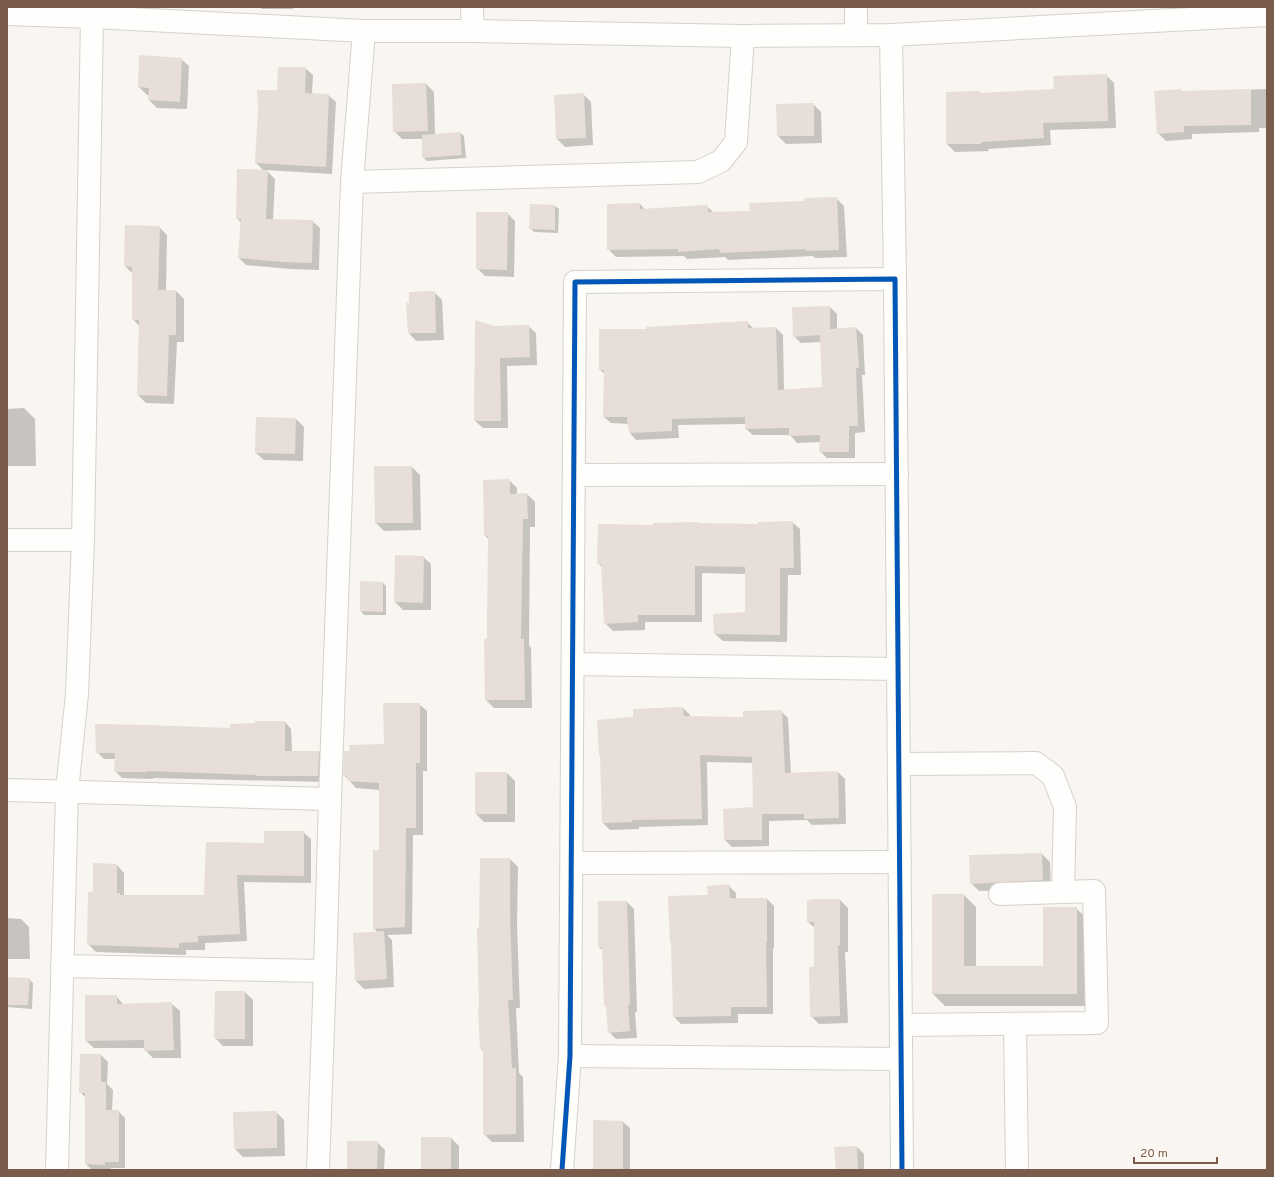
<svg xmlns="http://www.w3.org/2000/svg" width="1274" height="1177" font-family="Overpass,sans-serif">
<rect width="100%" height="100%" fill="#f9f5f0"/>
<g fill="#0003">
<polygon points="260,7 293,7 293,9 262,9"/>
<polygon points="140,56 181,59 189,66 187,109 157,108 149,100 150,95 147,95 139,87"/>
<polygon points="305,68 313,75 312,94 328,95 336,102 332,174 266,170 275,179 273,220 312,221 320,228 319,270 291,269 246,265 239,258 241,223 237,218 264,171 256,163 278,91"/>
<polygon points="1106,75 1114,83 1116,128 1050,130 1051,145 988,149 989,151 955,152 947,144 980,92 982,94 1055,90"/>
<polygon points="426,84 434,92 435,135 460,133 464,136 466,158 427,161 423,157 423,139 402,139 394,131"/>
<polygon points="1267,89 1267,128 1259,128 1259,132 1192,134 1192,139 1166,141 1158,133 1181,90 1182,92"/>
<polygon points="583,94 591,102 593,145 565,147 557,139"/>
<polygon points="813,104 821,112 822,143 786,144 778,136"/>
<polygon points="836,198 844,206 847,257 815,258 813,256 728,260 725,257 687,259 684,256 616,257 608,249 640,204 645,210 707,206 714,213 751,212"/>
<polygon points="531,205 555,206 559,209 558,233 534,232 530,228"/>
<polygon points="507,213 515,221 514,277 485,276 477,268"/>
<polygon points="159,227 167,235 166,291 176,291 184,299 184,342 177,342 174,404 146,403 138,395 140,327 133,319 133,274 125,266"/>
<polygon points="434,292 442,300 444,340 416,341 409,333 407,304"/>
<polygon points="830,307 837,314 837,329 856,328 863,335 865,375 862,375 865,432 855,433 855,458 827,458 820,451 821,442 797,443 790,435 753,435 746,429 746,424 678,425 679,438 636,440 630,433 629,424 611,423 604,417 605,374 600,370 647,330 747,322 754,329 776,328 783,335 784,390 823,388 821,342 801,343 794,336"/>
<polygon points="528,326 536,333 537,365 507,366 508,428 483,428 475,421 494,327"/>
<polygon points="24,408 35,419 36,466 7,466 7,409"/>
<polygon points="296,419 304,427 303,461 264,460 256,453"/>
<polygon points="375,467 412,467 420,475 421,530 384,531 376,523"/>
<polygon points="509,480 517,488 517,495 527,494 535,502 535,527 530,527 529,645 531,648 532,708 494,708 486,700 489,540 485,535"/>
<polygon points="792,522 800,529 801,575 788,575 787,642 723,641 715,634 746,613 746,574 702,573 702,622 645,622 645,630 613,631 605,623 603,568 598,563 759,525"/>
<polygon points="423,557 431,564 431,610 403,610 395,602"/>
<polygon points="383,583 386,586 386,615 364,615 361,611"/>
<polygon points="419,704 427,711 427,771 423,771 423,835 413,835 412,934 387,935 392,940 394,987 364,989 356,981 354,934 378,933 374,928 380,851 380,790 356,788 344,775 385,745"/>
<polygon points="683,708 690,715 690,717 744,718 781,711 788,718 791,774 838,772 845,779 846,824 812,825 807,820 769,821 769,846 732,847 725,840 754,808 753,763 707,762 708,825 639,827 639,829 610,830 603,823 634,718"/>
<polygon points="285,722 291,729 292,752 319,752 326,759 325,782 153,778 153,779 122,778 115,771 116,759 104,759 97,752 231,729"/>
<polygon points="507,773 515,781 515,822 484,822 476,814"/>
<polygon points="303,832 311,839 311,883 244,882 247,941 205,943 205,950 186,950 186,955 96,952 88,944 94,893 117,865 124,873 124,896 205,896 265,844"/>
<polygon points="1042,854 1050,862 1051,888 979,891 971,883"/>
<polygon points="510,859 518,867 517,925 520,1008 516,1008 519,1073 523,1077 524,1142 492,1142 484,1134 484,1052 481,1049 480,929"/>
<polygon points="729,886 736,893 736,899 767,899 774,906 774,948 773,948 773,1014 738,1014 738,1023 681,1024 674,1017 672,943 671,942 709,896"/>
<polygon points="964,895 976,907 976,967 1044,967 1076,908 1088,920 1089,1006 945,1006 933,994"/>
<polygon points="840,900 848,908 848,952 845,952 848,1023 819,1024 811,1016 815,968 815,928 808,922"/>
<polygon points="627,902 634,909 637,1012 635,1012 637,1038 616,1039 609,1032 608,1008 605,1005 604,951 599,947"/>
<polygon points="7,918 21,919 29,927 30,959 7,959"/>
<polygon points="7,978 29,979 33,983 32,1009 7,1007"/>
<polygon points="245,992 253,1000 253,1046 223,1046 215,1038"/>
<polygon points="116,996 124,1005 172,1004 180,1011 181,1058 153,1058 145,1050 145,1048 94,1048 86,1041"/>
<polygon points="101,1055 108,1062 107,1084 113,1090 112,1111 118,1111 125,1118 125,1168 111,1168 111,1170 92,1170 86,1164 86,1098 80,1092"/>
<polygon points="276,1112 284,1120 285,1156 243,1157 235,1149"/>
<polygon points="594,1121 623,1122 630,1128 630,1170 594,1170"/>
<polygon points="451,1138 459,1146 459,1170 422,1170"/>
<polygon points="377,1142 385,1150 384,1170 348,1170"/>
<polygon points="857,1147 864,1154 864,1170 837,1170"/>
</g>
<g fill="#e6ded7">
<polygon points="139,55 182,58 180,102 148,100 149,88 138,87"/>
<polygon points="278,67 306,67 305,93 329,94 326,167 255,163 258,109 257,90 277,90"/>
<polygon points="1107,74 1108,121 1043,123 1044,138 981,142 981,144 946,144 946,92 980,91 980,93 1054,89 1053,76"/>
<polygon points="426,83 428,131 393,132 392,84"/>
<polygon points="1181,89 1181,91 1251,89 1251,125 1184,126 1184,132 1157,134 1154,91"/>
<polygon points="584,93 586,138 556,139 554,95"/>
<polygon points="814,103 814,136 777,136 776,104"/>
<polygon points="460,132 462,155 422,158 422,135"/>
<polygon points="237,169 268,170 266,219 313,220 312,263 283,262 238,258 241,219 236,219"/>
<polygon points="837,197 839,250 806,251 806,249 720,253 719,249 678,252 678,249 607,250 607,204 640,203 640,209 708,205 708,212 750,211 749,203 804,201 804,198"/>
<polygon points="530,204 555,205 555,230 529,229"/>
<polygon points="476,212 508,212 507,270 476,269"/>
<polygon points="125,225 160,226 158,290 176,290 176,335 169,335 167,396 137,395 139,320 132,320 132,267 124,266"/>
<polygon points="435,291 436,333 408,333 406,303 409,303 409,292"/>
<polygon points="830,306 830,329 856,327 859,368 856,368 858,426 849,426 849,452 819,452 820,435 789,436 789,428 745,429 745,417 672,419 672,431 629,433 627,417 603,417 604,370 599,370 599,329 646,329 646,327 748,321 748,328 776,327 778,390 822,387 820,335 793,337 792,307"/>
<polygon points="475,320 494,326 529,325 530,357 500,358 501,421 474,421"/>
<polygon points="256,417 296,418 295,454 255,453"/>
<polygon points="374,466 412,466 413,523 375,523"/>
<polygon points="510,479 510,494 527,493 528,519 523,519 521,639 524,639 525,700 485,700 484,639 487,639 488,536 484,536 483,480"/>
<polygon points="793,521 794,568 780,568 780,635 714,634 713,614 745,612 745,567 695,566 695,615 638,615 638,622 604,624 601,564 597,564 598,524 653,525 653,523 698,522 698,523 758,524 758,522"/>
<polygon points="395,555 424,556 423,603 394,602"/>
<polygon points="360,581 383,582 383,612 360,611"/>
<polygon points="383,703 420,703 420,763 416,763 416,828 406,828 405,927 373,929 373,850 379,850 379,783 347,781 347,776 343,776 344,751 350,751 349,745 384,744"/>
<polygon points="683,707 684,716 743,717 743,711 782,710 785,773 838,771 839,818 804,819 804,814 762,814 762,840 724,840 723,809 753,807 752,757 700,755 702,819 632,820 632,822 602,823 600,755 599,755 597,720 633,717 633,709"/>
<polygon points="255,721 285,721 285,751 319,751 318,776 256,776 256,775 147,771 147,772 114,772 115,753 96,753 95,724 147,725 230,728 230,724 255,723"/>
<rect x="475" y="772" width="32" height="42"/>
<polygon points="264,831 304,831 304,876 237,875 240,934 198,936 198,942 179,943 179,948 87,945 88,892 93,892 93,863 117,864 117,893 120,893 120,895 204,895 206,842 264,843"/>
<polygon points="1042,853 1043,880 970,884 969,855"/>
<polygon points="480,858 510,858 510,917 513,1000 508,1000 512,1068 516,1068 516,1134 483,1135 483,1049 480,1049 478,1007 479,1007 477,928 479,928"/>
<polygon points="729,884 730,898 767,898 767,942 766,942 767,1007 731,1007 731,1016 673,1017 671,942 670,942 668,896 708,895 707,886"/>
<polygon points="932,894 964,894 964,966 1043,966 1043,907 1077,907 1077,994 932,994"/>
<polygon points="814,899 840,899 840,945 838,945 840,1016 810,1017 809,967 814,967 814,922 807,922 807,900"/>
<polygon points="598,901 627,901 630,1005 628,1005 630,1031 608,1033 606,1005 604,1005 602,947 598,947"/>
<polygon points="384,931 387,979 355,981 353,933"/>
<polygon points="7,977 30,978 28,1005 7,1005"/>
<polygon points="215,991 245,991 245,1039 214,1039"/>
<polygon points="85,995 117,995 117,1004 172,1002 174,1050 144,1051 144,1040 85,1041"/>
<polygon points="80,1054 101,1054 101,1082 106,1082 106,1110 119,1110 119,1162 105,1162 105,1165 85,1164 85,1093 79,1093"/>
<polygon points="277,1111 277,1148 234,1149 233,1112"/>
<polygon points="593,1120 623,1121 623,1169 593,1169"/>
<rect x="421" y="1137" width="30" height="33"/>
<polygon points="347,1141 378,1141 377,1170 347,1170"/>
<polygon points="857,1146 858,1170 836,1170 834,1147"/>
</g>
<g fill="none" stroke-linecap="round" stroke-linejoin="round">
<g stroke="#d7d1cb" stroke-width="24">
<g id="minor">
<polyline points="472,7 473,31"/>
<polyline points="856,7 856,35"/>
<polyline points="7,14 92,17 364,31 473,31 743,36 891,35 1267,15"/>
<polyline points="891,35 895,279 902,1170"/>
<polyline points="352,182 698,172 721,161 736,142 743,36"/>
<polyline points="574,475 897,474"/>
<polyline points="7,540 83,540"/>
<polyline points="573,664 898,669"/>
<polyline points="899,764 1036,763 1053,776 1065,807 1063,892"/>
<polyline points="7,790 330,799"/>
<polyline points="572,863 900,862"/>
<polyline points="62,966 325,971"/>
<polyline points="1015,1024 1017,1170"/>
<polyline points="901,1025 1097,1023 1094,891 1000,894"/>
<polyline points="570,1056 901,1059"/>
<polyline points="57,1170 67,791 77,694 83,540 92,17"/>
<polyline points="318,1170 325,971 330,799 352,182 364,31"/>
<polyline points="562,1170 570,1056 575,282 895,279"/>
</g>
</g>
<use href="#minor" stroke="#fefefd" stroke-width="22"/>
<g stroke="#fffaf3" stroke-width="8">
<polyline id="cycleway" points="562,1170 570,1056 575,282 895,279 902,1170"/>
</g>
<use href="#cycleway" stroke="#0057b8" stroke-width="5"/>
</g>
<rect width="1274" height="1177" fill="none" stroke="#7a5c4d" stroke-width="16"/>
<path d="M1134 1157v6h83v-6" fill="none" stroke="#7a5c4d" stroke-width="2"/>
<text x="1140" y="1157" font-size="12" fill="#7a5c4d" stroke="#fffaf3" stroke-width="3" paint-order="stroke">20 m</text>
</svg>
